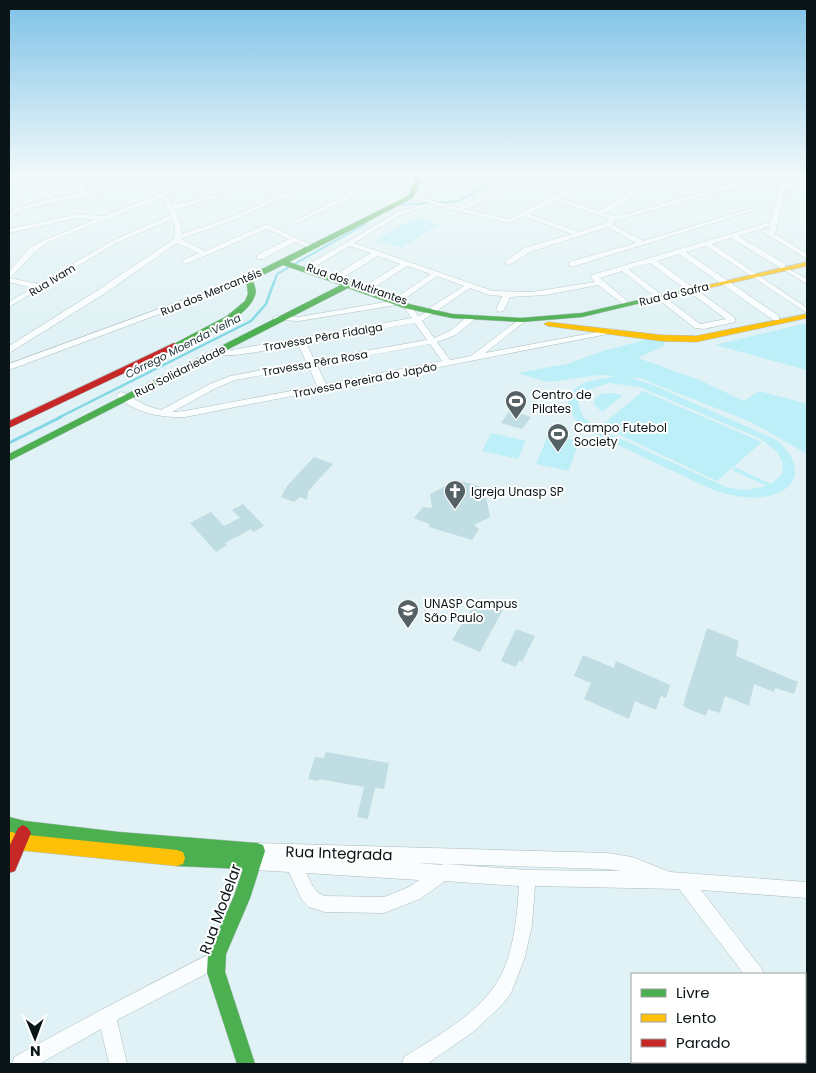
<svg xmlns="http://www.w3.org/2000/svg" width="816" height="1073" font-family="Poppins,sans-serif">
<rect width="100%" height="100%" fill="#e0f2f5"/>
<g fill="#bdeff8" fill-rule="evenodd">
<polygon points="415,217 439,224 401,248 376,240"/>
<polygon points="807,323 807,370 715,345"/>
<path d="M648,339l18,1 -3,6 -25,12 59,21 47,22 15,-10 48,13v50l-56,-32 -111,-44 -11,-1 24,8 122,54c28,22 29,52 -12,58 -17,2 -33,-2 -50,-7l-127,-60 -11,-10 -7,-15c2,-26 31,-25 48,-29l-16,-1 -52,7 -31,-9 50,-9 36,-13zM609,383l31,4 121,52 17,14 5,11 -1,10 -11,10 -36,-17 -3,3 34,16 -21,4 -19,-3 -127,-58 -16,-12 -5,-14 7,-12z"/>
<polygon points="643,391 762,442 717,481 601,426"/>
<polygon points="612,393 623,395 602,412 594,405 595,398 602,394"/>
<polygon points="491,433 526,441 518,459 482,451"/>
<polygon points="548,435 579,441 569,471 536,464"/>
</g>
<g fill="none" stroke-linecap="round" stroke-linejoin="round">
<g stroke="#7fd7e5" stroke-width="2">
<polyline points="9,181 17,175"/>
<polyline points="399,205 459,201 506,175"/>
<polyline points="274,283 277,274 365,224"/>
</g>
<polyline stroke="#7fd7e5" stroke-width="2.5" points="58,418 251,321 266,304 274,282"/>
<polyline stroke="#7fd7e5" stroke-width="3" points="9,443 61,417"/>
</g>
<g fill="#bfdde2">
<polygon points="510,410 531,417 522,429 501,423"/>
<polygon points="314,457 333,464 308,491 307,500 300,497 294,502 281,497 287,486"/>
<polygon points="457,480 486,488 485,491 490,517 474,525 479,529 472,540 429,527 429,524 414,518 423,507 432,508 430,494"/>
<polygon points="243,504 264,526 253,532 251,529 225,543 227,545 216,552 190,523 211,512 224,526 240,518 232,510"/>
<polygon points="478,598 504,608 480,652 452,640"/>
<polygon points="707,628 739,641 736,656 798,682 794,694 775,688 774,692 754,684 749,706 725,696 720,713 708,709 706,716 686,708 683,705"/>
<polygon points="516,629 535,636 522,662 519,660 516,667 501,661"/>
<polygon points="583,655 614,668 616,661 670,685 666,698 661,696 656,710 635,701 629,719 584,699 591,683 574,676"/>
<polygon points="326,752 389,763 384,789 375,788 368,819 357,817 364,787 319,779 319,781 308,779 315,757 324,758"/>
</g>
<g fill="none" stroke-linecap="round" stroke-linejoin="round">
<g stroke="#aebcbf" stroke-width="1">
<g id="street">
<polygon points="31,175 37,175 39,187 57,198 81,193 74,175 80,175 87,192 155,177 158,179 29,208 20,210 9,219 9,214 16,208 50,199 34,189 32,185 16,194 12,194 12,192 32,181"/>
<path d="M183,175h6l-11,12 -11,8 5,11 43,-11 3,2 -44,13 6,12 2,12 47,-16 83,-37 -18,-6h9l52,15 3,4 -58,28h-4v-2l55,-27 -33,-10 -85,37 -52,19 24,12 62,-27 48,23 -6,1 -14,-6 -32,17h-6v-4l32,-16 -22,-10 -81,35 -4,-2 1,-2 16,-7 -22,-10 -73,51 -95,59v-7l89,-56 76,-51 1,-12 -2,-8 -57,24 -107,64v-5l23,-14 -23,-6v-10l19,-23 14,-8 54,-22 -19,-1 -68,15v-4l68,-15 27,2 58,-23 12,-8zM162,197l9,18 -59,26 -74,43 -28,-6 24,-25 12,-10z"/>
<polygon points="263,175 271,175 224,195 219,194"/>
<polygon points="418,175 451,187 452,188 447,189 416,178 416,176"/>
<path d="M528,175h8l-71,34 43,10 89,-44 144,3 3,2 -5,6 -114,32 -11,2 1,2 -2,3 30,16 107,-32 5,1 -180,56h-6v-4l67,-19 -28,-16 -78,25 -21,13 -4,-2 1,-2 18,-13 48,-14 -49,-18 -14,7 -52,-12 -49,-14 3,-2 48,13zM598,179l54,1 -54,31 -38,-13zM661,180l76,2 -114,33 -11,1 -8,-3zM555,200l51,18 2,4 -29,10 -50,-18z"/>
<path d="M783,183l24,3v4l-21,-3 -11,47 32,20v5l-46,-28 3,-2 5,2 1,-5 -32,10 47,28v3l22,12v5l-76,-46 -19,6 95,64v5l-101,-67 -20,6 93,64v4h-6l-94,-66 -22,7 78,57v4l-31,7 -9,-1 -73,-57 -22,7 26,22 1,2 -4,2 -25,-19 -52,10 -36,2 -6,13 -4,2 -4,-2 6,-14 -13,-1 -19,-7 -48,33 12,17 16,-7 18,-15h6v4l-18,15 -19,7 13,18 21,-4 50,-38 4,2 -1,2 -39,31 128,-24 4,2 -4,2 -428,84c-23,1 -51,-4 -69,-22l5,-3 3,1 23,13 14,4 49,-26 20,-8 76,-14 -8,-18c-16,3 -76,17 -87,9l1,-2 20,-1 180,-32 -9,-12 4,-2h3l8,12 13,-6v-3l33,-21 -27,-10 -41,29 -97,16 -23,-1 -4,-2 4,-2 23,1 92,-16 40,-27 -24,-8 -38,25h-6v-4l37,-23 -22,-8 -39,24h-6v-4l38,-23 -22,-7 -38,23 -7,-2 94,-55 27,-8 3,2 -26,8 -48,29 139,48 39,1 63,-10 -4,-5 1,-2 179,-53 9,-37zM650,263l76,56 -26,5 -72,-55zM415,323l12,17 -113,20 -8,-18zM430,344l12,17 -116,23 -9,-19zM309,367l8,19 -132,25 -13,1 44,-24 19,-8z"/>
<polygon points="246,277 253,279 9,370 9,364"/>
<path d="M257,843l350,10 25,4 38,15 137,10v16l-106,-8 60,78 3,6h-20l-65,-85 -144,-3 -3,39 -7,32 -14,36 -9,12 -29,27 -46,32h-25l2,-7c33,-21 75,-43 95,-78 15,-27 18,-62 20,-93l-74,-5 -25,18 -36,14 -59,-1 -16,-5 -7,-7 -13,-28 -36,-2 -6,-2 -2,-6 2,-6 4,-1 -2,-4 2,-6zM417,863l26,1 -1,1zM445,864l162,5 14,2 -94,-1zM306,873l113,7 -10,7 -25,10 -59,-1c-11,-3 -14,-14 -19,-23z"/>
<polygon points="215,951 221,954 224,960 221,966 117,1020 127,1064 109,1064 101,1029 39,1064 12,1064 14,1057 101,1010"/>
<polygon points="805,1030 807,1031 807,1051 805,1050"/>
</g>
</g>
<g stroke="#aebcbf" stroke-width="1">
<g id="fast">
<path d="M413,175h6l2,6 -8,17 -124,64 58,20 7,-1v4l55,19 43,10 69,4 61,-5 122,-28 4,2 -126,30 -61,5 -69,-4 -48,-10 -56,-20 -339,173v-7l332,-169 -58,-20 -30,15c1,5 4,11 2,15 -7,24 -57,43 -78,53h-6l-1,-2 57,-30 18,-15 3,-7 -2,-17 162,-81 7,-15z"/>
<polygon points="9,817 25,821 119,832 257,843 263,845 265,851 250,898 226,954 225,972 255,1064 237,1064 207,972 208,954 234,896 243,869 177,866 171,864 169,858 172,852 25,837 9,833"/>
</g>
</g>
<g stroke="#aebcbf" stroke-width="1">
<g id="slow">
<polygon points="807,262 807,266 704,289 700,287"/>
<polygon points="807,314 807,318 696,342 661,341 548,326 544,324 548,322 661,335 696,336"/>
<polygon points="9,831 18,834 177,850 183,852 185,858 183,864 177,866 18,850 9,847"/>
</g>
</g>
<g stroke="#aebcbf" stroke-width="1">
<g id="jam">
<polygon points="174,343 178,346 177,348 9,428 9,421"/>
<polygon points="23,825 28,828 31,833 15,871 9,873 9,847 18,828"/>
</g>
</g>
<use href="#street" fill="#fafdfe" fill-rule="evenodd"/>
<use href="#fast" fill="#4caf50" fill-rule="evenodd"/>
<use href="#slow" fill="#ffc107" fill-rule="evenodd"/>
<use href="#jam" fill="#c62828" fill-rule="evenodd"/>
</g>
<linearGradient id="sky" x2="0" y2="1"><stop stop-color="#7ec2e7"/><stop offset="0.54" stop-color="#f1f9fa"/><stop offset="1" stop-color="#f1f9fa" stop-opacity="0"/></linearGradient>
<rect width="816" height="325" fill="url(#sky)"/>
<defs>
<g id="stadium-pin" transform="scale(1.125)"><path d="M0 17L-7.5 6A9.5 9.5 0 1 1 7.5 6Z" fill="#556265" stroke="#fff"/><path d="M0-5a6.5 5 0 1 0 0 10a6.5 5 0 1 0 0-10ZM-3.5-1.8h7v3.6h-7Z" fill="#fff"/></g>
<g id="church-pin" transform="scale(1.125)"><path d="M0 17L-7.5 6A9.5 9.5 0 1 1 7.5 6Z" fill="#556265" stroke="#fff"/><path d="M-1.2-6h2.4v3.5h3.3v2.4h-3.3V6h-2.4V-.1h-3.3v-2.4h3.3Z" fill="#fff"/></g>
<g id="university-pin" transform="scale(1.125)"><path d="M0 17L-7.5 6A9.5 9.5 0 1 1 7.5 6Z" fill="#556265" stroke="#fff"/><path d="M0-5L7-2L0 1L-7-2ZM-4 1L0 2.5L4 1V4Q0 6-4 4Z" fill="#fff"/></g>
</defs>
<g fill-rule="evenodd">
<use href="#stadium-pin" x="516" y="401"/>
<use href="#stadium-pin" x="558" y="434"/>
<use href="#church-pin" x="455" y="491"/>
<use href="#university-pin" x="408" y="610"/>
</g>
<g text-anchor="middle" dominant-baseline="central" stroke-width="4" stroke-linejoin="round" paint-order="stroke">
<g font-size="11" fill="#0a1517" stroke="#fff">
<text transform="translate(52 280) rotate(-31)">Rua Ivam</text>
<text transform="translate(357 284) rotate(19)">Rua dos Mutirantes</text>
<text transform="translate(211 292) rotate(-22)">Rua dos Mercantéis</text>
<text transform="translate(674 294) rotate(-13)">Rua da Safra</text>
<text transform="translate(323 337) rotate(-10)">Travessa Pêra Fidalga</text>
<text transform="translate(315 363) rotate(-10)">Travessa Pêra Rosa</text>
<text transform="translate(180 371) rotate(-27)">Rua Solidariedade</text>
<text transform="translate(365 380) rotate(-11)">Travessa Pereira do Japão</text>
</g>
<g font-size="11" font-style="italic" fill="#1b3034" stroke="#fff">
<text transform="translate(183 346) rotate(-27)">Córrego Moenda Velha</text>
</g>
<g font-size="12" fill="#0a1517" stroke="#fff" text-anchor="start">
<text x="532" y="394">Centro de<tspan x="532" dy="14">Pilates</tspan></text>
<text x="574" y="427">Campo Futebol<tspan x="574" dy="14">Society</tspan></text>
<text x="471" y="491">Igreja Unasp SP</text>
<text x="424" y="603">UNASP Campus<tspan x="424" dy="14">São Paulo</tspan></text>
</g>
<g font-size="15" fill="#0a1517" stroke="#fff">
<text transform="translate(339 853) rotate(2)">Rua Integrada</text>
<text transform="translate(220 909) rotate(-70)">Rua Modelar</text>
</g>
</g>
<rect width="816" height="1073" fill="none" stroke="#0a1517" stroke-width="20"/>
<rect x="631" y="973" width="175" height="90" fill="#ffffff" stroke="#9da1a2"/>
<rect x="641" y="989" width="25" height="8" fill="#4caf50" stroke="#9da1a2"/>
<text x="676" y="998" font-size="15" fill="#0a1517">Livre</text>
<rect x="641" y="1014" width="25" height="8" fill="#ffc107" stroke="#9da1a2"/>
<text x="676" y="1023" font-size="15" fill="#0a1517">Lento</text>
<rect x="641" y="1039" width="25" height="8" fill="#c62828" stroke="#9da1a2"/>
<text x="676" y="1048" font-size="15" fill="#0a1517">Parado</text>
<g transform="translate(35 1038) rotate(179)" stroke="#ffffff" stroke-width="4" paint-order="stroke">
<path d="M0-4L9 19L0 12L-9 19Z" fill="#0a1517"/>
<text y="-8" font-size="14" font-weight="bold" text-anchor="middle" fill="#0a1517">N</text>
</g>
</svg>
